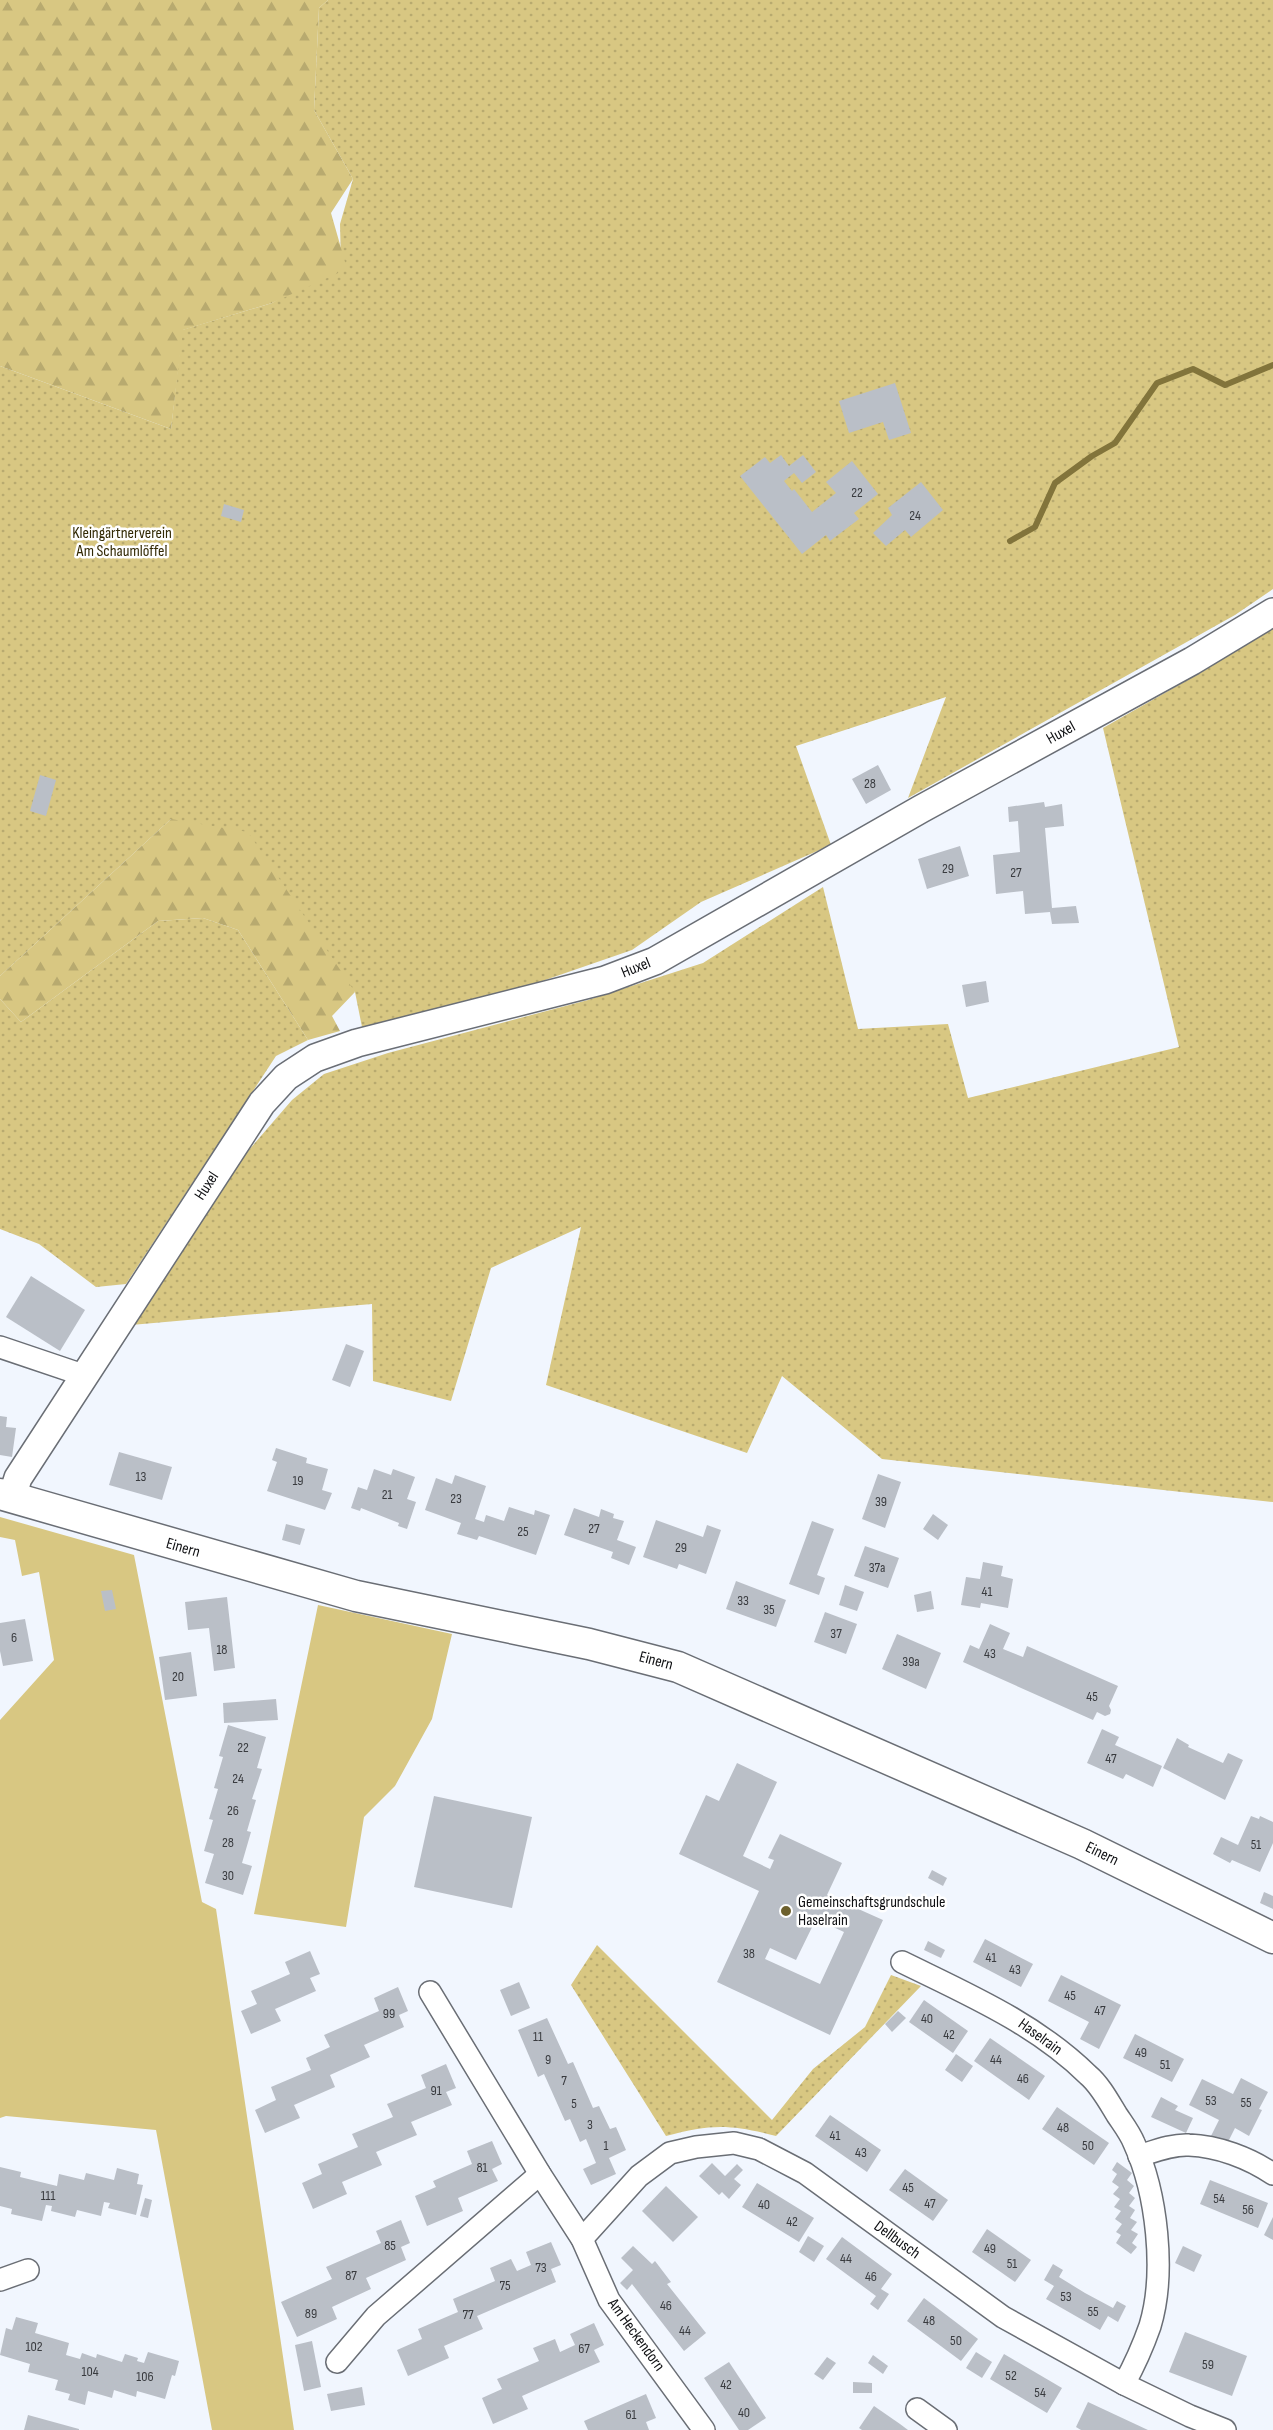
<svg xmlns="http://www.w3.org/2000/svg" width="1273" height="2430" font-family="'Sofia Sans Condensed',sans-serif">
<defs>
<pattern id="grass-dots" width="8" height="8" patternUnits="userSpaceOnUse" patternTransform="scale(1.5)"><rect width="8" height="8" fill="#d8c782"/><path d="M2 2h.1M6 6h.1" fill="none" stroke="#b8aa6f" stroke-width="1.8" stroke-linecap="round"/></pattern>
<pattern id="forest-firs" width="22" height="20" patternUnits="userSpaceOnUse" patternTransform="scale(1.5)"><rect width="22" height="20" fill="#d8c782"/><path d="M5 1l3.5 6h-7zM16 11l3.5 6h-7z" fill="#b8aa6f"/></pattern>
</defs>
<rect width="100%" height="100%" fill="#f1f6fe"/>
<g fill="url(#grass-dots)">
<polygon points="328,0 1273,0 1273,589 1235,615 908,798 946,697 796,746 831,845 701,902 632,950 522,988 362,1027 355,992 171,819 0,976 0,366 171,429 182,330 272,303 341,264 340,224 353,179 314,110 319,8"/>
<polygon points="1273,623 1273,1502 882,1459 782,1376 747,1453 546,1385 581,1227 491,1268 451,1401 373,1381 372,1304 131,1325 248,1151 292,1100 324,1074 388,1053 588,1000 703,963 823,887 858,1029 948,1024 968,1098 1179,1047 1103,728 1207,669"/>
<polygon points="203,918 238,930 308,1040 276,1056 126,1284 96,1287 39,1244 0,1229 0,999 21,1022 158,921"/>
<path d="M597,1945l175,175 41,-51 52,-42 26,-52 30,11 -145,150c-46,-12 -65,-12 -110,0l-95,-151z"/>
</g>
<g fill="url(#forest-firs)">
<polygon points="0,0 328,0 319,8 314,110 353,179 331,213 347,269 272,303 183,330 171,429 0,366"/>
<polygon points="171,819 248,832 355,992 332,1016 340,1031 308,1040 238,930 203,918 158,921 21,1022 0,999 0,976"/>
</g>
<g fill="#d8c782">
<polygon points="0,1517 134,1555 202,1902 216,1909 294,2430 212,2430 156,2130 6,2116 0,2118 0,1720 54,1660 39,1572 22,1576 15,1540 0,1537"/>
<polygon points="318,1605 452,1634 432,1719 395,1786 364,1817 346,1927 254,1914"/>
</g>
<g fill="none" stroke-linecap="round" stroke-linejoin="round">
<polyline stroke="#82743b" stroke-width="6" points="1010,541 1035,527 1055,483 1092,456 1115,443 1157,383 1193,369 1225,385 1273,365"/>
</g>
<g fill="#babfc7" fill-rule="evenodd">
<polygon points="895,383 911,433 889,440 883,422 849,433 839,401"/>
<polygon points="781,455 789,466 803,455 816,472 802,483 794,473 784,481 792,491 794,489 812,512 836,493 826,482 852,461 878,494 854,513 859,519 830,541 826,535 802,554 740,476 765,457 770,463"/>
<polygon points="921,482 943,510 911,537 905,530 886,546 873,533 892,515 888,508"/>
<polygon points="224,504 244,510 241,522 221,516"/>
<polygon points="878,765 891,790 866,804 852,779"/>
<polygon points="40,775 56,780 46,816 30,811"/>
<polygon points="1044,802 1045,807 1062,804 1064,826 1045,828 1052,908 1076,906 1079,923 1052,924 1050,912 1025,914 1023,891 996,894 993,855 1020,852 1018,821 1009,822 1008,807"/>
<polygon points="960,846 969,876 927,889 918,859"/>
<polygon points="986,981 989,1002 966,1007 962,985"/>
<polygon points="31,1276 85,1310 60,1351 6,1317"/>
<polygon points="346,1344 364,1351 350,1387 332,1380"/>
<polygon points="0,1416 7,1417 6,1427 16,1428 12,1457 0,1455"/>
<polygon points="276,1448 307,1458 306,1463 328,1469 322,1490 332,1493 325,1510 267,1491 277,1462 272,1460"/>
<polygon points="119,1452 172,1467 162,1500 109,1485"/>
<polygon points="374,1469 391,1475 393,1469 415,1477 407,1499 416,1502 407,1529 398,1526 399,1523 361,1508 360,1511 351,1508 358,1487 367,1490"/>
<polygon points="878,1474 901,1482 885,1528 862,1519"/>
<polygon points="455,1475 486,1486 475,1519 484,1522 486,1515 504,1521 509,1507 534,1515 535,1510 550,1515 536,1555 479,1536 477,1540 457,1534 461,1523 425,1510 436,1478 452,1484"/>
<polygon points="574,1508 599,1517 601,1509 614,1514 613,1518 624,1521 617,1540 636,1547 629,1565 611,1558 613,1552 564,1535"/>
<polygon points="933,1514 948,1525 938,1540 923,1529"/>
<polygon points="656,1520 703,1537 707,1525 721,1530 706,1574 679,1564 677,1569 643,1557"/>
<polygon points="812,1521 834,1529 817,1575 825,1578 819,1595 789,1584"/>
<polygon points="286,1524 305,1529 300,1545 282,1540"/>
<polygon points="865,1546 899,1558 888,1588 854,1576"/>
<polygon points="983,1562 1003,1566 1001,1576 1013,1579 1008,1608 981,1603 980,1608 961,1605 966,1577 980,1579"/>
<polygon points="736,1581 786,1600 776,1627 726,1609"/>
<polygon points="845,1585 864,1592 857,1611 839,1605"/>
<polygon points="112,1590 116,1609 105,1611 101,1591"/>
<polygon points="931,1591 934,1609 917,1612 914,1595"/>
<polygon points="227,1597 235,1668 214,1671 209,1628 188,1630 185,1602"/>
<polygon points="825,1612 857,1624 846,1654 814,1642"/>
<polygon points="25,1619 33,1661 3,1666 0,1651 0,1623"/>
<polygon points="990,1624 1010,1633 1003,1649 1023,1657 1027,1646 1118,1686 1109,1706 1111,1710 1110,1714 1105,1716 1097,1712 1093,1720 963,1662 970,1645 979,1649"/>
<polygon points="897,1634 941,1653 926,1689 882,1669"/>
<polygon points="191,1652 197,1696 165,1700 159,1657"/>
<polygon points="276,1699 278,1720 224,1723 223,1703"/>
<polygon points="228,1725 266,1737 257,1768 262,1769 252,1799 256,1800 247,1831 251,1832 242,1863 252,1866 243,1895 205,1883 214,1854 204,1851 213,1820 209,1819 218,1789 214,1788 223,1757 219,1756"/>
<polygon points="1102,1729 1119,1737 1115,1745 1162,1766 1153,1787 1126,1774 1123,1779 1087,1763"/>
<polygon points="1177,1738 1189,1745 1188,1747 1223,1763 1228,1753 1243,1760 1225,1800 1163,1768"/>
<path d="M737,1763l40,19 -34,74 27,13 4,-9 -6,-2 12,-24 62,29 -15,32 56,25 -53,115 -113,-53 42,-91 -80,-37 27,-59 13,6zM816,1919l28,13 -24,52 -55,-25 5,-11 26,12z"/>
<polygon points="434,1796 532,1817 512,1908 414,1887"/>
<polygon points="1251,1816 1259,1819 1260,1816 1273,1822 1273,1843 1260,1872 1232,1860 1230,1863 1213,1854 1221,1837 1238,1845"/>
<polygon points="932,1870 947,1878 943,1886 928,1878"/>
<polygon points="1264,1892 1273,1896 1273,1909 1260,1903"/>
<polygon points="985,1939 1033,1964 1021,1987 973,1962"/>
<polygon points="928,1941 945,1950 941,1958 924,1950"/>
<polygon points="310,1951 320,1974 310,1978 316,1991 275,2009 281,2021 251,2034 241,2011 257,2004 251,1991 290,1974 285,1962"/>
<polygon points="1061,1975 1121,2005 1099,2049 1080,2039 1089,2022 1048,2001"/>
<polygon points="519,1982 530,2008 511,2016 500,1990"/>
<polygon points="398,1987 408,2011 399,2015 404,2027 364,2045 370,2057 330,2075 335,2087 294,2105 300,2118 265,2133 255,2110 276,2100 271,2087 311,2070 306,2058 330,2047 324,2035 379,2011 374,1998"/>
<polygon points="924,2000 968,2031 953,2053 909,2022"/>
<polygon points="898,2011 906,2018 892,2032 885,2024"/>
<polygon points="547,2018 568,2064 573,2062 593,2108 599,2106 610,2129 616,2127 626,2150 609,2158 616,2174 591,2185 583,2169 596,2163 586,2139 580,2142 570,2119 565,2121 544,2074 538,2077 518,2030"/>
<polygon points="1135,2034 1184,2059 1172,2082 1123,2058"/>
<polygon points="990,2038 1045,2076 1029,2100 974,2061"/>
<polygon points="956,2054 973,2066 962,2082 945,2070"/>
<polygon points="446,2064 456,2088 446,2092 452,2105 411,2122 417,2135 376,2152 382,2165 342,2182 347,2194 313,2209 302,2183 322,2174 318,2164 358,2147 352,2134 393,2117 387,2104 426,2088 421,2075"/>
<polygon points="1241,2078 1268,2092 1259,2109 1262,2110 1249,2136 1235,2128 1227,2144 1211,2136 1219,2120 1189,2105 1202,2079 1233,2094"/>
<polygon points="1161,2097 1178,2106 1175,2110 1193,2118 1186,2133 1151,2117"/>
<polygon points="1057,2107 1109,2143 1094,2165 1042,2129"/>
<polygon points="830,2115 881,2150 867,2172 815,2136"/>
<polygon points="492,2141 502,2164 492,2169 498,2181 458,2198 463,2211 427,2226 415,2196 436,2187 433,2181 472,2164 467,2151"/>
<polygon points="1117,2162 1132,2173 1127,2180 1134,2186 1129,2193 1135,2198 1129,2206 1135,2210 1130,2218 1137,2222 1131,2230 1138,2234 1132,2243 1137,2247 1131,2254 1116,2243 1121,2235 1116,2232 1122,2224 1115,2219 1121,2211 1114,2207 1120,2199 1113,2194 1119,2187 1112,2182 1117,2174 1112,2170"/>
<polygon points="712,2163 725,2176 737,2164 743,2170 734,2179 741,2185 729,2199 722,2192 719,2195 699,2176"/>
<polygon points="0,2167 21,2172 20,2177 57,2186 59,2174 84,2180 86,2173 114,2180 117,2168 139,2174 137,2184 143,2185 136,2215 108,2208 110,2203 104,2202 101,2216 77,2210 75,2217 51,2211 52,2206 46,2205 42,2221 11,2214 12,2209 0,2206"/>
<polygon points="905,2169 948,2200 933,2221 889,2190"/>
<polygon points="1210,2180 1268,2203 1258,2228 1200,2204"/>
<polygon points="757,2183 814,2218 799,2242 742,2207"/>
<polygon points="666,2186 698,2217 673,2242 642,2211"/>
<polygon points="145,2198 152,2200 148,2218 140,2216"/>
<polygon points="1273,2217 1273,2240 1264,2235"/>
<polygon points="401,2220 410,2243 401,2247 406,2260 366,2278 371,2289 332,2307 337,2319 297,2337 281,2302 332,2279 326,2267 381,2243 376,2231"/>
<polygon points="987,2229 1031,2260 1015,2282 972,2252"/>
<polygon points="808,2236 824,2246 814,2262 799,2252"/>
<polygon points="842,2237 892,2274 881,2289 889,2294 878,2310 870,2304 876,2296 826,2259"/>
<polygon points="551,2242 561,2265 551,2269 556,2282 477,2316 483,2329 444,2346 449,2358 408,2376 397,2350 422,2339 418,2329 458,2312 453,2299 495,2281 490,2268 511,2259 517,2271 531,2265 526,2252"/>
<polygon points="633,2246 652,2264 655,2261 671,2282 667,2284 706,2333 684,2351 632,2284 627,2290 620,2283 633,2270 621,2258"/>
<polygon points="1183,2246 1202,2255 1194,2272 1175,2263"/>
<polygon points="1053,2264 1063,2270 1059,2277 1085,2293 1113,2308 1117,2301 1126,2306 1118,2322 1108,2316 1100,2330 1046,2299 1054,2286 1044,2280"/>
<polygon points="924,2298 978,2339 961,2361 907,2321"/>
<polygon points="16,2317 38,2323 35,2333 69,2343 66,2355 80,2359 82,2353 96,2358 97,2354 122,2362 125,2354 138,2358 137,2361 144,2363 148,2352 179,2361 175,2376 172,2375 165,2399 137,2391 136,2397 114,2390 112,2398 88,2391 85,2405 68,2400 70,2394 55,2390 58,2380 28,2372 30,2364 0,2355 6,2328 12,2330"/>
<polygon points="594,2323 604,2345 594,2350 600,2362 522,2396 528,2409 493,2424 482,2398 502,2389 497,2379 539,2361 533,2348 555,2339 560,2352 575,2345 570,2334"/>
<polygon points="1185,2332 1247,2356 1232,2396 1169,2372"/>
<polygon points="312,2341 321,2387 304,2391 295,2345"/>
<polygon points="976,2352 992,2362 982,2378 966,2368"/>
<polygon points="1004,2354 1062,2388 1047,2413 990,2379"/>
<polygon points="873,2355 888,2366 883,2374 868,2363"/>
<polygon points="827,2357 836,2363 823,2380 814,2374"/>
<polygon points="729,2362 766,2418 748,2430 739,2430 704,2378"/>
<polygon points="853,2382 872,2383 872,2393 853,2393"/>
<polygon points="362,2387 365,2405 331,2411 327,2394"/>
<polygon points="646,2394 656,2418 646,2422 649,2430 588,2430 584,2421"/>
<polygon points="1088,2402 1148,2430 1081,2430 1076,2427"/>
<polygon points="874,2406 900,2424 908,2430 862,2430 859,2428"/>
<polygon points="28,2415 79,2429 79,2430 24,2430"/>
</g>
<g fill="none" stroke-linecap="round" stroke-linejoin="round">
<g stroke="#6a6e75" stroke-width="24">
<g id="minor">
<polyline points="0,1347 83,1375"/>
<path d="M902,1962c65,32 133,61 186,113 12,10 21,27 29,40 6,9 13,18 17,28 23,50 32,130 16,183 -7,20 -16,40 -26,58"/>
<polyline points="430,1992 540,2174 582,2239 609,2300 704,2430"/>
<path d="M1139,2156c16,-5 34,-12 50,-11 29,1 60,13 84,29"/>
<polyline points="582,2239 639,2176 670,2153 696,2147 734,2143 759,2149 805,2173 1003,2317 1124,2384 1190,2416 1225,2430"/>
<polyline points="0,2280 28,2270"/>
<polyline points="337,2362 376,2316 540,2174"/>
<polyline points="917,2409 946,2430"/>
</g>
</g>
<g stroke="#6a6e75" stroke-width="30">
<polyline id="tertiary" points="12,1497 18,1478 262,1103 286,1077 315,1058 357,1043 605,980 655,961 921,809 1192,661 1273,612"/>
</g>
<g stroke="#6a6e75" stroke-width="33">
<polyline id="secondary" points="0,1494 356,1596 589,1644 678,1667 1082,1844 1273,1938"/>
</g>
<use href="#minor" stroke="#fff" stroke-width="21"/>
<use href="#tertiary" stroke="#fff" stroke-width="27"/>
<use href="#secondary" stroke="#fff" stroke-width="30"/>
</g>
<circle fill="#6d602d" stroke="#fff" stroke-width="2" cx="786" cy="1911" r="6"/>
<g text-anchor="middle" dominant-baseline="central" stroke-width="5" stroke-linejoin="round" paint-order="stroke">
<g font-size="14" fill="#393b3f">
<text x="857" y="492">22</text>
<text x="915" y="515">24</text>
<text x="870" y="783">28</text>
<text x="948" y="868">29</text>
<text x="1016" y="872">27</text>
<text x="141" y="1476">13</text>
<text x="298" y="1480">19</text>
<text x="387" y="1494">21</text>
<text x="456" y="1498">23</text>
<text x="881" y="1501">39</text>
<text x="594" y="1528">27</text>
<text x="523" y="1531">25</text>
<text x="681" y="1547">29</text>
<text x="877" y="1567">37a</text>
<text x="987" y="1591">41</text>
<text x="743" y="1600">33</text>
<text x="769" y="1609">35</text>
<text x="836" y="1633">37</text>
<text x="14" y="1637">6</text>
<text x="222" y="1649">18</text>
<text x="990" y="1653">43</text>
<text x="911" y="1661">39a</text>
<text x="178" y="1676">20</text>
<text x="1092" y="1696">45</text>
<text x="243" y="1747">22</text>
<text x="1111" y="1758">47</text>
<text x="238" y="1778">24</text>
<text x="233" y="1810">26</text>
<text x="228" y="1842">28</text>
<text x="1256" y="1844">51</text>
<text x="228" y="1875">30</text>
<text x="749" y="1953">38</text>
<text x="991" y="1957">41</text>
<text x="1015" y="1969">43</text>
<text x="1070" y="1995">45</text>
<text x="1100" y="2010">47</text>
<text x="389" y="2013">99</text>
<text x="927" y="2018">40</text>
<text x="949" y="2034">42</text>
<text x="538" y="2036">11</text>
<text x="1141" y="2052">49</text>
<text x="548" y="2059">9</text>
<text x="996" y="2059">44</text>
<text x="1165" y="2064">51</text>
<text x="1023" y="2078">46</text>
<text x="564" y="2080">7</text>
<text x="436" y="2090">91</text>
<text x="1211" y="2100">53</text>
<text x="1246" y="2102">55</text>
<text x="574" y="2103">5</text>
<text x="590" y="2124">3</text>
<text x="1063" y="2127">48</text>
<text x="835" y="2135">41</text>
<text x="606" y="2145">1</text>
<text x="1088" y="2145">50</text>
<text x="861" y="2152">43</text>
<text x="482" y="2167">81</text>
<text x="908" y="2187">45</text>
<text x="48" y="2195">111</text>
<text x="1219" y="2198">54</text>
<text x="930" y="2203">47</text>
<text x="764" y="2204">40</text>
<text x="1248" y="2209">56</text>
<text x="792" y="2221">42</text>
<text x="390" y="2245">85</text>
<text x="990" y="2248">49</text>
<text x="846" y="2258">44</text>
<text x="1012" y="2263">51</text>
<text x="541" y="2267">73</text>
<text x="351" y="2275">87</text>
<text x="871" y="2276">46</text>
<text x="505" y="2285">75</text>
<text x="1066" y="2296">53</text>
<text x="666" y="2305">46</text>
<text x="1093" y="2311">55</text>
<text x="311" y="2313">89</text>
<text x="468" y="2314">77</text>
<text x="929" y="2320">48</text>
<text x="685" y="2330">44</text>
<text x="956" y="2340">50</text>
<text x="34" y="2346">102</text>
<text x="584" y="2348">67</text>
<text x="1208" y="2364">59</text>
<text x="90" y="2371">104</text>
<text x="1011" y="2375">52</text>
<text x="145" y="2376">106</text>
<text x="726" y="2384">42</text>
<text x="1040" y="2392">54</text>
<text x="744" y="2412">40</text>
<text x="631" y="2414">61</text>
</g>
<g font-size="16" fill="#322904" stroke="#fff">
<text x="122" y="533">Kleingärtnerverein<tspan x="122" dy="18">Am Schaumlöffel</tspan></text>
</g>
<g font-size="16" fill="#0e0f12" stroke="#fff">
<text transform="translate(1061 733) rotate(-29)">Huxel</text>
<text transform="translate(636 968) rotate(-22)">Huxel</text>
<text transform="translate(207 1186) rotate(-57)">Huxel</text>
<text transform="translate(183 1548) rotate(16)">Einern</text>
<text transform="translate(656 1661) rotate(15)">Einern</text>
<text transform="translate(1102 1854) rotate(26)">Einern</text>
<text transform="translate(1040 2037) rotate(36)">Haselrain</text>
<text transform="translate(897 2240) rotate(36)">Dellbusch</text>
<text transform="translate(636 2335) rotate(54)">Am Heckendorn</text>
</g>
<g font-size="16" fill="#0e0f12" stroke="#fff" text-anchor="start">
<text x="798" y="1902">Gemeinschaftsgrundschule<tspan x="798" dy="18">Haselrain</tspan></text>
</g>
</g>
</svg>
